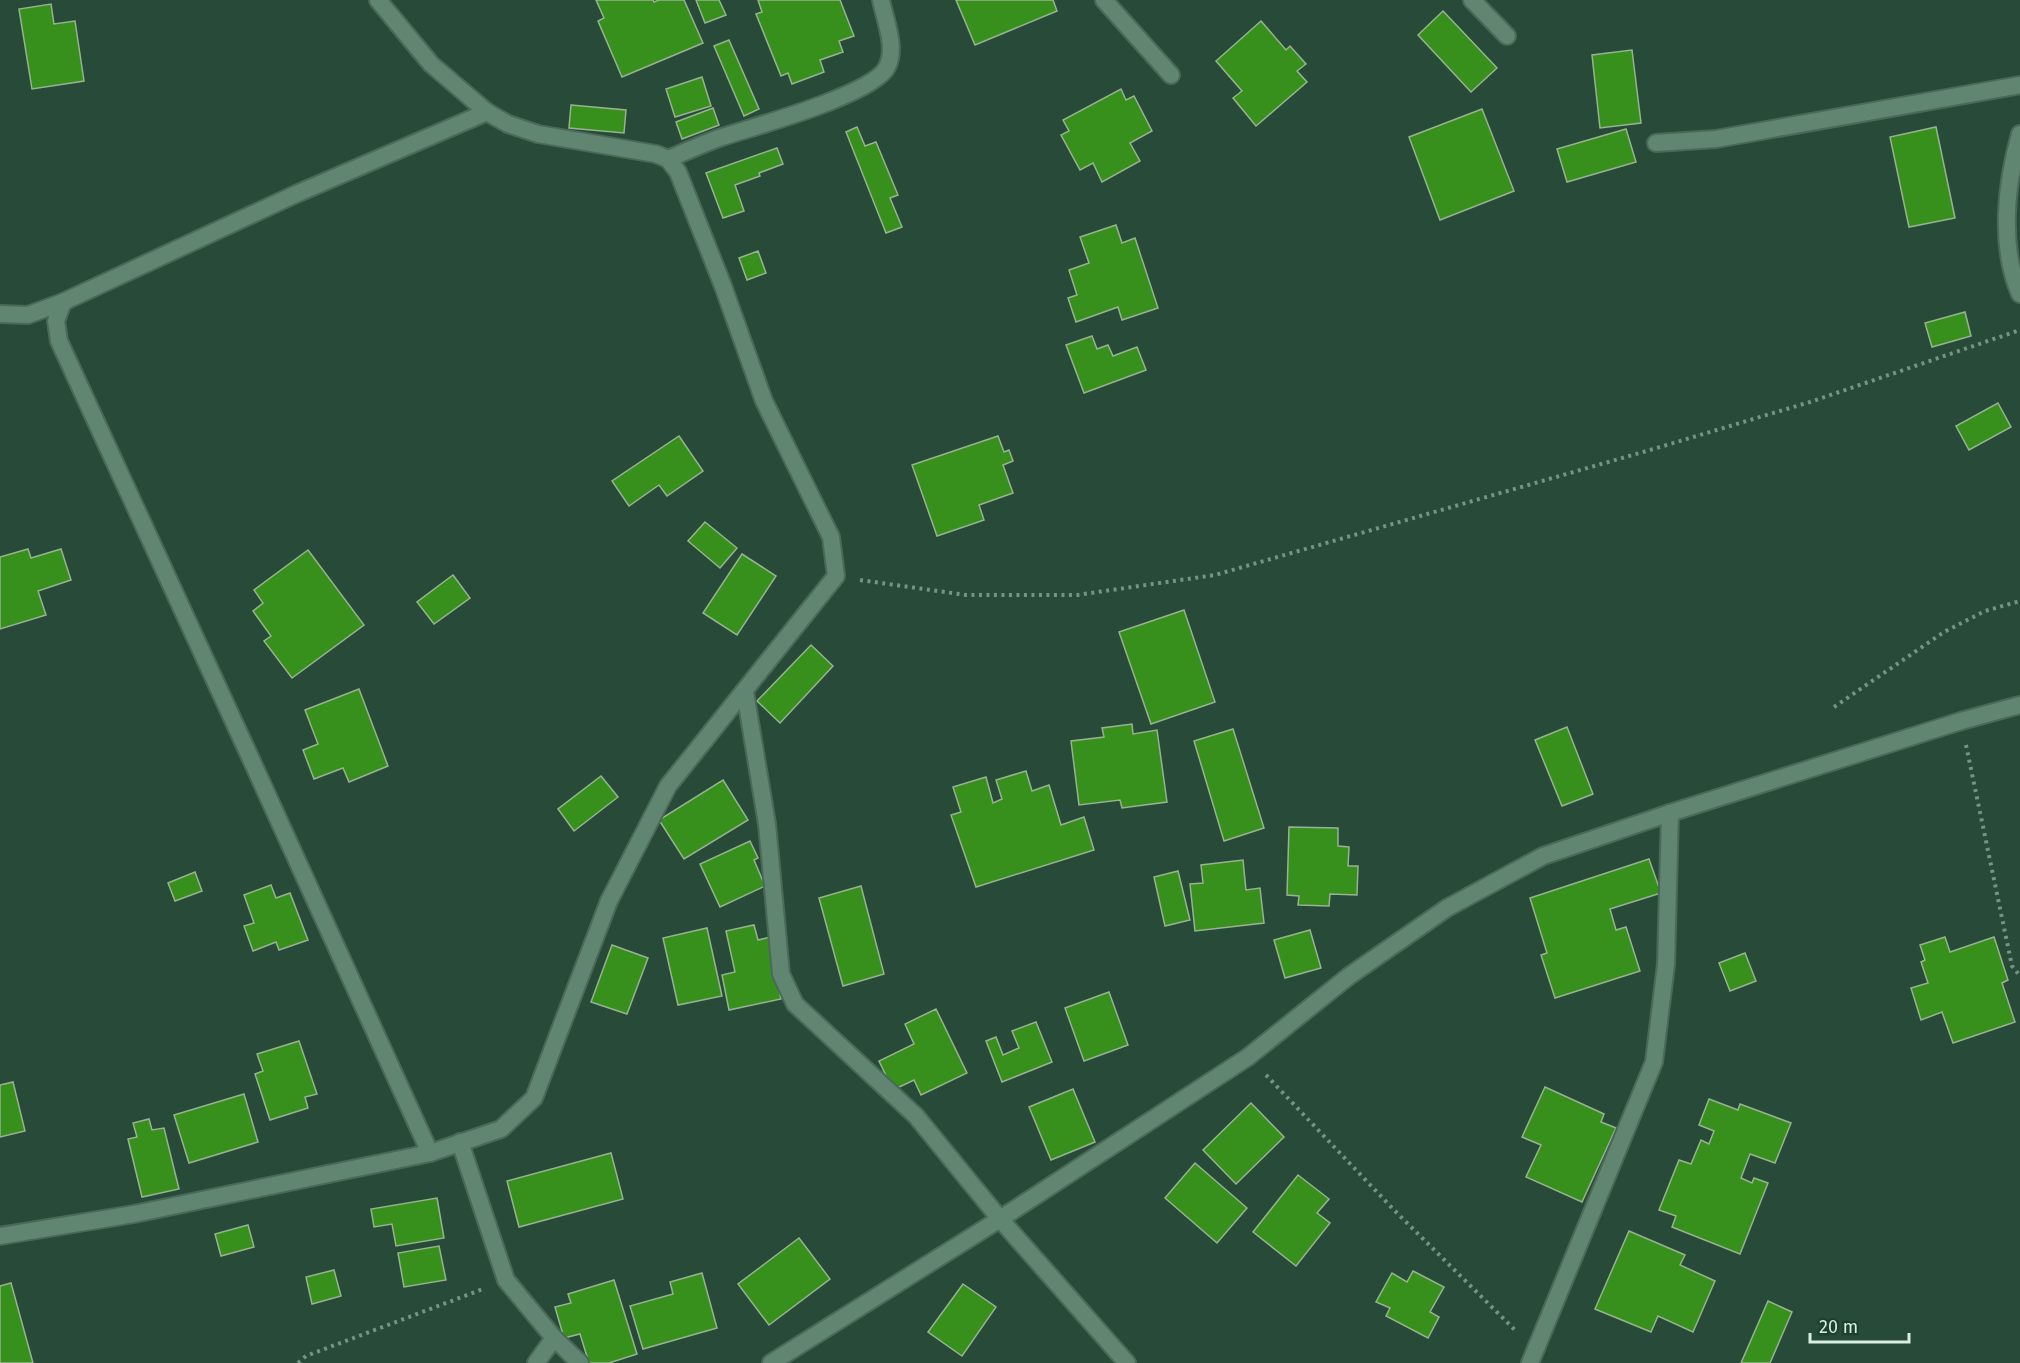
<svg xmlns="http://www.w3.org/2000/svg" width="2020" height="1363" font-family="'Fira Sans',sans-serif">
<rect width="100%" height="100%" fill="#274b38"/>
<g fill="#378f1c" stroke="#98b292" stroke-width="1.5">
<polygon points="596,0 653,0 654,2 659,0 684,0 703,43 622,77 598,21 604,18"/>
<polygon points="696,0 719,0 726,15 705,23"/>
<polygon points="758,0 840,0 854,36 839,41 843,52 820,60 824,72 792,84 788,73 781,76 756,14 762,12"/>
<polygon points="956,0 1053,0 1057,11 975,45"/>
<polygon points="51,4 54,24 75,21 84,81 32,89 19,9"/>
<polygon points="1443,11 1497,68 1471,92 1418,35"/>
<polygon points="1261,21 1286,50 1290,46 1306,64 1297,71 1307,82 1256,126 1233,98 1242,91 1216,61"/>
<polygon points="729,40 759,109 744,116 714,46"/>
<polygon points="1632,50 1641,123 1600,128 1592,55"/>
<polygon points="702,77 711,106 675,117 666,89"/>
<polygon points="1121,89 1126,100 1134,96 1152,131 1130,143 1140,161 1102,182 1093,163 1080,170 1061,135 1069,131 1063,120"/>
<polygon points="571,105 626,110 624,133 569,128"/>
<polygon points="713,108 719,125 682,139 676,122"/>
<polygon points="1482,109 1514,191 1440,220 1409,137"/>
<polygon points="857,127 865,146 876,142 898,195 890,198 902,227 886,233 846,132"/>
<polygon points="1936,127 1955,218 1909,227 1890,137"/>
<polygon points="1626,129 1636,162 1567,182 1557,149"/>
<polygon points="777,148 783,164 759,173 760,176 735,185 744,211 723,218 706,173"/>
<polygon points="1116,225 1122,243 1135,238 1158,308 1122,320 1118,307 1076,322 1068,298 1077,295 1069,270 1089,263 1080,237"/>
<polygon points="758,251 766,273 747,280 739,258"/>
<polygon points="1965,312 1971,336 1932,347 1925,323"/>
<polygon points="1092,336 1097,349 1108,345 1113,356 1137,347 1146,370 1084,393 1066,345"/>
<polygon points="1998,403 2011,427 1969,450 1956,426"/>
<polygon points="679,436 703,471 667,496 659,485 629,506 612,481"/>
<polygon points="998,436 1004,452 1009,450 1013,461 1003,465 1013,493 979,505 984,520 937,536 912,465"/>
<polygon points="705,522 737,548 720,568 688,541"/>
<polygon points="28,549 31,558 61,549 71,580 38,591 46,615 0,629 0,557"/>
<polygon points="308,550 364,625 292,678 264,641 271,636 253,611 263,603 254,590"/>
<polygon points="742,554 776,576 737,635 703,613"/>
<polygon points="453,575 470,598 434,624 417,602"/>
<polygon points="1184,610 1215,702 1151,724 1119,632"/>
<polygon points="811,645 833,666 780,723 757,701"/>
<polygon points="359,689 388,766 349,782 343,768 314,779 303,750 318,744 305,710"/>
<polygon points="1132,724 1133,734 1157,730 1167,802 1122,808 1120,800 1079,805 1071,741 1104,737 1102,728"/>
<polygon points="1567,727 1593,794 1562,806 1535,740"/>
<polygon points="1233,729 1264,828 1224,841 1194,741"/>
<polygon points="1026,771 1032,791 1049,785 1061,825 1084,817 1094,850 976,887 951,815 961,812 953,787 986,777 993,803 1002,799 996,780"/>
<polygon points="601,776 618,797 574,831 558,809"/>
<polygon points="723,780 748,820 684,859 659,820"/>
<polygon points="1289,827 1338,828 1338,846 1349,847 1348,866 1358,866 1357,895 1330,894 1329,906 1298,905 1299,896 1287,895"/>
<polygon points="750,841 758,858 754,860 765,886 720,907 700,864"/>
<polygon points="1649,859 1661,893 1610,909 1616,930 1626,927 1640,971 1555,998 1541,955 1547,953 1530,898"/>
<polygon points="1243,860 1246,890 1260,888 1264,923 1195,931 1190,884 1203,883 1201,865"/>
<polygon points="1178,871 1190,920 1165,926 1154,877"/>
<polygon points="195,872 202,891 175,901 168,883"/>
<polygon points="271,885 276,898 290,893 308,940 279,950 276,942 253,951 244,926 254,923 244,895"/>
<polygon points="861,886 884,974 843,986 819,898"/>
<polygon points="754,925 758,940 771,937 775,971 781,999 729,1010 722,975 735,972 726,931"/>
<polygon points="707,928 722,996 678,1005 663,938"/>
<polygon points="1310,930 1321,968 1285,978 1274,940"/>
<polygon points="1945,937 1950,952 1994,937 2008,980 2002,983 2015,1022 1953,1043 1942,1012 1921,1020 1911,988 1928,983 1921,962 1925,960 1920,945"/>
<polygon points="612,945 648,958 627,1014 591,1002"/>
<polygon points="1745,953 1756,981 1730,991 1719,963"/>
<polygon points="1109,992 1128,1045 1084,1061 1065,1008"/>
<polygon points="936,1009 967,1073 921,1095 914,1080 893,1090 879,1061 914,1044 905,1024"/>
<polygon points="1036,1022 1052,1062 1002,1082 986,1041 996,1037 1003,1055 1019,1048 1012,1031"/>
<polygon points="299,1041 317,1094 305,1097 308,1108 270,1120 255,1074 263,1071 257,1054"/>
<polygon points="13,1082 25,1131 0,1137 0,1085"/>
<polygon points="1545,1087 1604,1114 1601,1122 1616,1128 1582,1202 1526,1177 1541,1145 1522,1137"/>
<polygon points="1073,1089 1095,1142 1051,1160 1029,1107"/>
<polygon points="244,1094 258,1142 189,1163 174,1115"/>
<polygon points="1709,1099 1738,1110 1740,1104 1791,1123 1775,1163 1750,1154 1741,1178 1752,1183 1754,1178 1768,1183 1740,1254 1672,1227 1676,1216 1659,1210 1679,1160 1691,1164 1701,1140 1709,1144 1714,1131 1699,1125"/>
<polygon points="1251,1103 1284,1137 1236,1184 1203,1150"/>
<polygon points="149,1119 152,1130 164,1128 179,1189 142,1197 128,1139 137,1137 133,1123"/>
<polygon points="611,1153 623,1199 519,1227 507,1181"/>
<polygon points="1195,1163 1247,1208 1217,1243 1165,1198"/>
<polygon points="1298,1175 1329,1199 1317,1213 1330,1223 1296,1266 1253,1232"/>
<polygon points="437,1198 444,1238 396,1246 392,1224 374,1227 371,1209"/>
<polygon points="248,1225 254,1247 221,1256 215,1234"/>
<polygon points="1629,1231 1685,1255 1680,1265 1715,1281 1693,1332 1658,1316 1651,1332 1595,1309"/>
<polygon points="799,1238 830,1279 769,1325 738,1284"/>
<polygon points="439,1246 446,1280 404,1287 398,1253"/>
<polygon points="334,1270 341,1296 312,1304 306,1277"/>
<polygon points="1413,1271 1444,1287 1430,1312 1439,1317 1428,1338 1386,1316 1390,1308 1376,1302 1392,1273 1407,1282"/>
<polygon points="702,1273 717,1328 643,1349 630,1306 673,1294 670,1282"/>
<polygon points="614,1280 637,1354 609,1363 589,1363 580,1334 564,1338 555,1307 571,1303 568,1294"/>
<polygon points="11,1283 33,1363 0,1363 0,1286"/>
<polygon points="963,1284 996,1307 962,1356 928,1332"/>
<polygon points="1768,1301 1792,1312 1770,1363 1741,1363"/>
</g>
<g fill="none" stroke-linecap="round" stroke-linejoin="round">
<g stroke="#4a6959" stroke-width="20">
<polyline id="service" points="1656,143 1716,139 2020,85"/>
</g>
<g stroke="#4a6959" stroke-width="20">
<g id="minor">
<polyline points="1104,0 1171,75"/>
<polyline points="1472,0 1507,36"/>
<path d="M2020,134c-14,50 -21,112 0,160"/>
<path d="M668,159c17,-7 34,-15 51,-21 33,-11 154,-43 168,-71 10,-19 -2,-47 -6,-67"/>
<polyline points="63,302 56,321 59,341 250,757 430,1153"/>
<polyline points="0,314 28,315 63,302 296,194 487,112"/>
<polyline points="745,692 767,824 781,974 795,1004 916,1116 1000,1219 1127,1363"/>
<polyline points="460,1142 506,1280 554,1338 580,1363"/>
<polyline points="0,1236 134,1214 430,1153 501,1129 534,1098 609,901 668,786 836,576 831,537 764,401 723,286 678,172 668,159 656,154 538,134 508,124 487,112 431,64 378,0"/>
<polyline points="536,1363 554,1338"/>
<polyline points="771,1363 1000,1219 1248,1057 1349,976 1447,908 1543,856 1670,813 1961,721 2020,705"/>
<polyline points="1530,1363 1654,1062 1666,964 1670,813"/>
</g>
</g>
<g stroke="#769383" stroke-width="4" stroke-dasharray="3 4.5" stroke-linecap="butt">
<polyline points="860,580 966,595 1077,595 1215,575 1650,450 1810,402 2020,330"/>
<polyline points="1834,707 1944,632 1985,611 2020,601"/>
<polyline points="1966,745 2012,966 2020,976"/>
<polyline points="1266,1075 1394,1210 1516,1331"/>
<polyline points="298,1363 306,1356 483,1289"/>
</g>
<use href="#service" stroke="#608570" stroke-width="16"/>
<use href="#minor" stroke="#608570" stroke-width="16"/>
</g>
<path d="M1810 1333v9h99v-9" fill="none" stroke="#d9ede1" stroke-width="3"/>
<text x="1819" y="1333" font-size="18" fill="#d9ede1" stroke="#1c402e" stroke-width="4.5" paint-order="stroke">20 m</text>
</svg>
